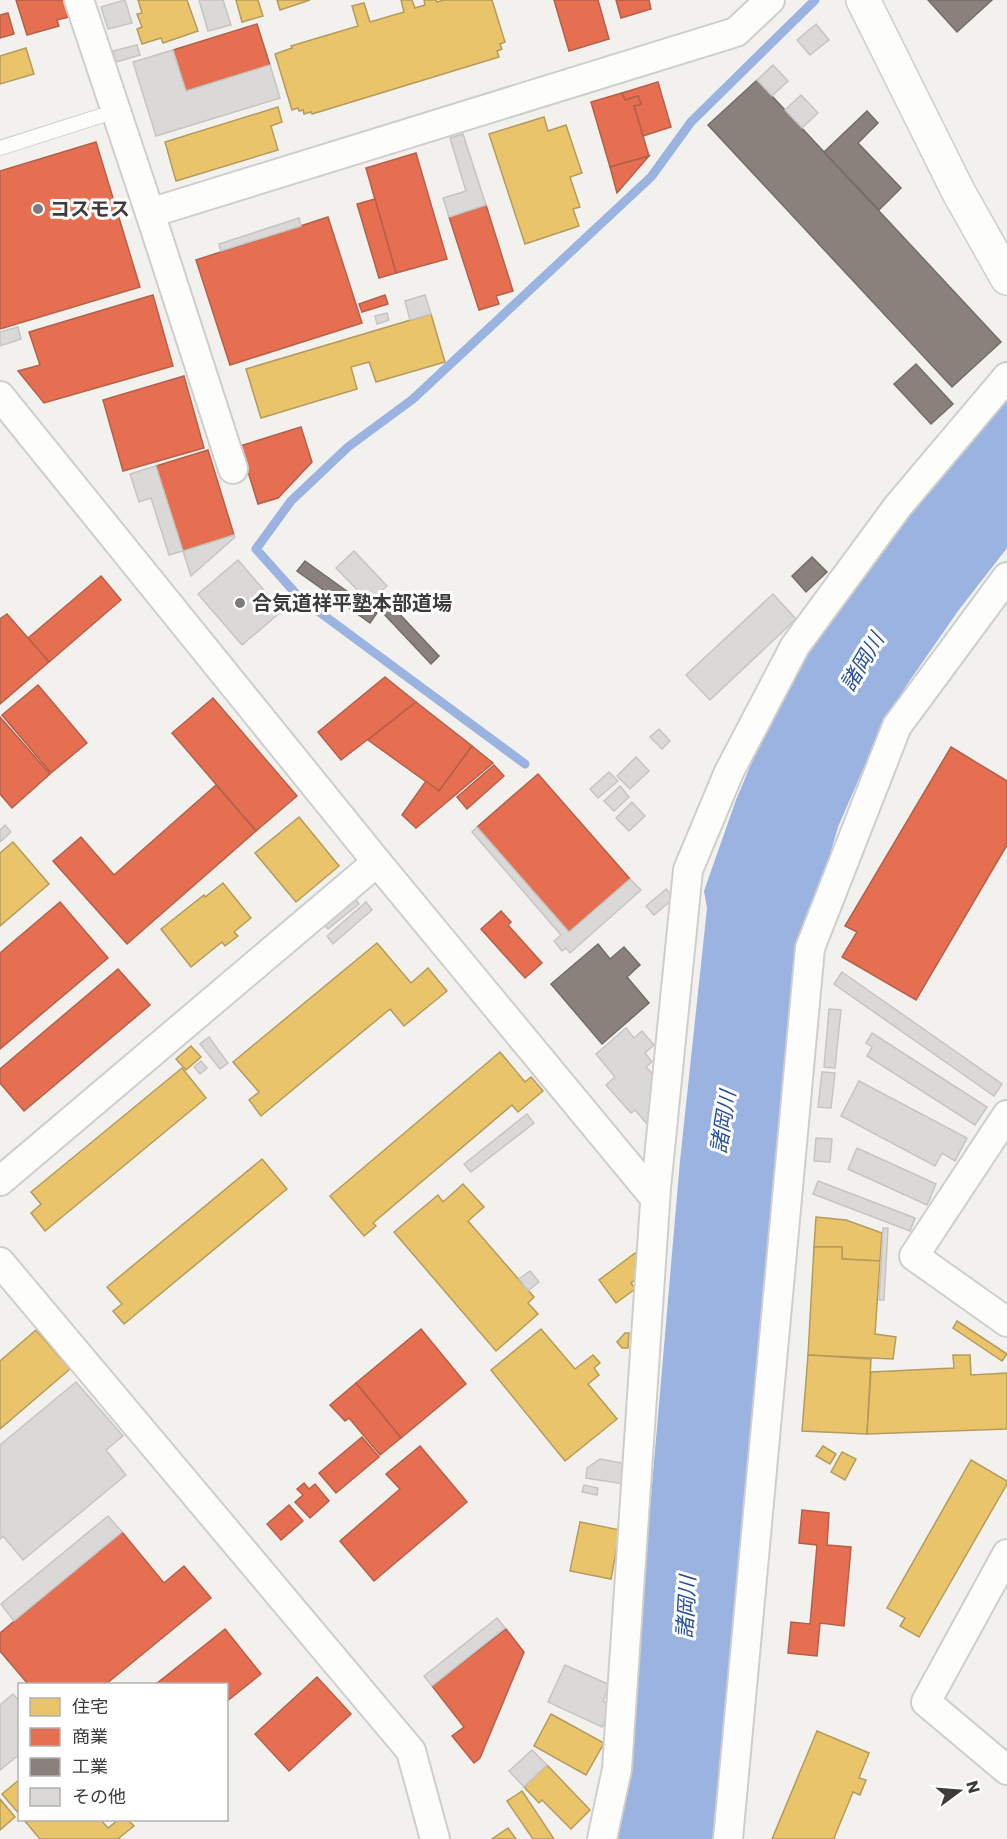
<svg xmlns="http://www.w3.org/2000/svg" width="1007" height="1839" font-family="Poppins,'Noto Sans JP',sans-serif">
<rect width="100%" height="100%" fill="#f2f1ee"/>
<polygon fill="#9ab3e0" points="1007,394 1007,548 958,611 906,686 874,744 838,827 812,917 717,1839 614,1839 622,1814 626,1787 680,1161 707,908 704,891 736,800 771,717 828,615"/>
<g fill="#e9c46a" stroke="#b59b5c" stroke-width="1.5">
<polygon points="138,0 187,0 198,31 163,43 161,38 142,44 137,29 142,27 137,14 142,13"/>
<polygon points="236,0 258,0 263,16 242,22"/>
<polygon points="277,0 310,0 280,10"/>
<polygon points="401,0 412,0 415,8 425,5 424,0 436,0 437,2 444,0 492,0 505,42 500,44 502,49 497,51 499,57 312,114 311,112 304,114 303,110 299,111 298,108 292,110 275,54 292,48 291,46 358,26 352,6 364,3 370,22 404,12"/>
<polygon points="26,48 34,74 0,84 0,56"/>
<polygon points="278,107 282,122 271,126 278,150 176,181 165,142"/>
<polygon points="544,117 548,131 566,125 582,173 570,177 580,207 573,209 579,226 525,244 489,134"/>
<polygon points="431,314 445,362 376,382 369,362 351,367 357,389 261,418 246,369"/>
<polygon points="299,817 339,866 296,902 255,853"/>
<polygon points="13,842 49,884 0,926 0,853"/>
<polygon points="223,883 251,918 234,932 238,936 225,946 222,942 191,967 161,929 204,895 205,897"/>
<polygon points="377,943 411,983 428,968 447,991 404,1026 390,1009 261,1116 249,1100 259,1092 233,1062"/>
<polygon points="191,1046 201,1057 186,1070 176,1059"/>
<polygon points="500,1052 525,1082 531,1077 543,1091 518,1112 512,1105 373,1223 376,1226 364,1236 330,1196"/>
<polygon points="182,1068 206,1098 45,1231 31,1213 41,1204 31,1192"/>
<polygon points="262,1159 287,1189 124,1324 113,1311 122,1304 107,1287"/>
<polygon points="463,1184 484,1207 468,1221 534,1297 528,1303 538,1314 496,1351 394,1232 438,1195 443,1202"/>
<polygon points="816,1217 846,1220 882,1233 880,1261 842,1259 842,1247 814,1247"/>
<polygon points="814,1247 842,1247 842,1259 880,1261 875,1334 896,1337 893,1359 808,1355"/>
<polygon points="635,1253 641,1261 635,1266 641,1275 631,1283 635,1289 616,1303 599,1280"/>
<polygon points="957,1321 1007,1354 1002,1361 953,1328"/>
<polygon points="541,1329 575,1369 593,1355 600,1363 594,1368 599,1375 588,1384 617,1419 565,1461 491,1370"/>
<polygon points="36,1330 70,1369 0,1429 0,1361"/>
<polygon points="625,1333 629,1333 628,1348 622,1348 617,1342"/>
<polygon points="808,1355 871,1359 867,1434 802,1431"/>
<polygon points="953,1355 970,1355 971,1375 1007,1373 1007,1429 867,1434 871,1372 954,1368"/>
<polygon points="823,1446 836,1454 830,1464 816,1456"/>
<polygon points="842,1452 856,1459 845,1480 831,1472"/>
<polygon points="971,1460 1007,1481 1007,1484 919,1637 900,1626 905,1618 887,1608"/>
<polygon points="580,1522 620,1530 611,1579 570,1571"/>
<polygon points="551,1714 604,1743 586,1775 534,1746"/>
<polygon points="817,1731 869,1753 859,1778 866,1780 860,1795 853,1792 834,1838 835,1839 772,1839"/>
<polygon points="547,1765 590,1810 571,1829 542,1800 539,1803 524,1787"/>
<polygon points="20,1779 20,1815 2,1794"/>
<polygon points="522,1791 554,1839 533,1839 507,1801"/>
<polygon points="0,1799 15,1817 0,1830"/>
<polygon points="24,1820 101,1820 108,1828 118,1820 128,1820 134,1826 119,1838 120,1839 40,1839"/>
<polygon points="508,1828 516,1839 492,1839"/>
</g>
<g fill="#e76f51" stroke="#b4604a" stroke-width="1.5">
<polygon points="16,0 64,0 69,17 57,20 59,26 27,35"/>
<polygon points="554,0 598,0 609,39 569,51"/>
<polygon points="616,0 649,0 651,9 621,18"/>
<polygon points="8,13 14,34 0,38 0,15"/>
<polygon points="257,24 270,65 186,91 173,50"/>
<polygon points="658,82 671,127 643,136 634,106 641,104 638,96 625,100 622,93"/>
<polygon points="622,93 625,100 638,96 641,104 634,106 649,156 610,167 591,102"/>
<polygon points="96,142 140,287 0,329 0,171"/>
<polygon points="416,153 447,259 396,273 366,168"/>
<polygon points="649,156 617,193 610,167"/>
<polygon points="375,199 396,273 379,278 357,204"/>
<polygon points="486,205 513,291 496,296 499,304 479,310 449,217"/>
<polygon points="328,217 362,323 230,365 196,260"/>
<polygon points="153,295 173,366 44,403 18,371 40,365 29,332"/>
<polygon points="385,295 388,304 362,312 359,304"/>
<polygon points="184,376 204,448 123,471 103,400"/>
<polygon points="301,427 312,462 278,498 258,504 240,446"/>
<polygon points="208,450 234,535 183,551 156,466"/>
<polygon points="101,576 121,600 49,662 28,638"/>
<polygon points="7,614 49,662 0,704 0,619"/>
<polygon points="385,677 416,702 341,760 318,732"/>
<polygon points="38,685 87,743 51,773 2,715"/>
<polygon points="213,698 297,796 256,831 172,733"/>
<polygon points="416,702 472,746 439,791 368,740"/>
<polygon points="0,717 50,774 12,808 0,794"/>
<polygon points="472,746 493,763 416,828 402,815 426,781 439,791"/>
<polygon points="951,747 1007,781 1007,845 916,1000 842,957 857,932 845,926"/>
<polygon points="494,765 504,776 467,809 457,797"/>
<polygon points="538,774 630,879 569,932 477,827"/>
<polygon points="216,785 256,831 127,944 53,861 81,837 114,875"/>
<polygon points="60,902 108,958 0,1049 0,953"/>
<polygon points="501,911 511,922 508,925 542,963 525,978 481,929"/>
<polygon points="118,969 150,1005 24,1111 0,1083 0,1069"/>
<polygon points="421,1329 466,1384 401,1438 356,1383"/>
<polygon points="356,1383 401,1438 380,1455 349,1418 345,1421 330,1405"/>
<polygon points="362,1437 379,1457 336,1493 319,1473"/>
<polygon points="420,1446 467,1502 374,1581 340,1541 400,1489 386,1474"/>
<polygon points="304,1483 309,1489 315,1484 329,1501 310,1518 295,1502 303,1495 297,1489"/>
<polygon points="289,1505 303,1521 281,1540 267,1524"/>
<polygon points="802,1510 829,1513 827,1545 851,1547 844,1626 820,1623 817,1656 788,1653 791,1622 810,1624 817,1545 799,1543"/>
<polygon points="122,1532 164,1583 184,1566 211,1598 106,1684 28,1684 0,1651 0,1633"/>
<polygon points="225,1629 261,1674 226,1702 226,1684 156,1684"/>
<polygon points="506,1629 524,1652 480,1758 474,1763 452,1736 464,1727 432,1686"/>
<polygon points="317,1677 351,1714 289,1771 255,1734"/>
</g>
<g fill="#8a817c" stroke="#736c68" stroke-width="1.5">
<polygon points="928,0 992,0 957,32"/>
<polygon points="757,80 1001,342 952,387 708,125"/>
<polygon points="867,111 878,123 858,143 901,188 879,210 824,152"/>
<polygon points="916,364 953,404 931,424 894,384"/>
<polygon points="812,557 827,572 806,592 792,576"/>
<polygon points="305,561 377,613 370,623 297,571"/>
<polygon points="391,605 439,656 431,664 383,613"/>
<polygon points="598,944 610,959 624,947 640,965 627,977 649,1003 602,1044 551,984"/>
</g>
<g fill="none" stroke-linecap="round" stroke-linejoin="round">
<polyline stroke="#9ab3e0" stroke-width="9" points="525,764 299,597 256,549 291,501 348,447 413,399 651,177 691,122 815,0"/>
</g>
<g fill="#dad9d7" stroke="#c7c5c3" stroke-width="1.5">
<polygon points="125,0 132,23 108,29 101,7"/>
<polygon points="199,0 223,0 231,25 208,31"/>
<polygon points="816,24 829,40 810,55 797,40"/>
<polygon points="137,45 140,55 116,62 113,51"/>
<polygon points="173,50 186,91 270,65 280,98 156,136 133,62"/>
<polygon points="773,65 788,81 772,96 757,80"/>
<polygon points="801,95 818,113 802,128 785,110"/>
<polygon points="463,134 486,205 449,217 443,198 466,191 450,138"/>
<polygon points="299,218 301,226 221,251 219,244"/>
<polygon points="425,295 431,314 410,320 405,301"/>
<polygon points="387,313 389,320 377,324 375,316"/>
<polygon points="18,327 21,339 0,346 0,332"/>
<polygon points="156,466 183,551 169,555 151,498 139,502 130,474"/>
<polygon points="234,535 235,537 191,576 183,551"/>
<polygon points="354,551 387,586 369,602 336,568"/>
<polygon points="238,560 282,611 242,645 198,594"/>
<polygon points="773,594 796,619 710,700 686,675"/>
<polygon points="659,729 670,741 662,749 650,737"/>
<polygon points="636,757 649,771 630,789 617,776"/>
<polygon points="609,772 618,781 598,798 590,789"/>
<polygon points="620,786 629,797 614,811 604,801"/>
<polygon points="632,802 645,816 629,831 616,818"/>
<polygon points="5,825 11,832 0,842 0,830"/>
<polygon points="477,827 569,932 630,879 641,890 570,953 566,948 562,951 554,941 561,935 472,832"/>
<polygon points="666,889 674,898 654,915 646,906"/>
<polygon points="350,893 359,904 328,929 319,918"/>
<polygon points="366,902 372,910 333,944 327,936"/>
<polygon points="842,972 1002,1084 994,1096 834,984"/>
<polygon points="829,1009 841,1010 835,1068 824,1067"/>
<polygon points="626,1028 634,1038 642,1031 654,1045 645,1053 652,1062 646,1067 661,1083 658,1114 647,1124 635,1110 631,1113 606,1085 615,1077 596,1054"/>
<polygon points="872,1033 987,1107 975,1125 867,1056 872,1047 866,1043"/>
<polygon points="209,1037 228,1063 220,1069 200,1044"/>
<polygon points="201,1061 207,1068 200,1074 194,1067"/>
<polygon points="822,1072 835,1073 831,1108 818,1107"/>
<polygon points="859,1081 967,1138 955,1161 942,1153 935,1166 841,1116"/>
<polygon points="527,1114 534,1123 471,1172 464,1164"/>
<polygon points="816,1138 832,1139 830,1162 814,1161"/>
<polygon points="857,1148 936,1184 927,1205 848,1169"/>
<polygon points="818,1181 915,1218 910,1231 813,1194"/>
<polygon points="883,1228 888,1228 884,1300 879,1300"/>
<polygon points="530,1271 539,1282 528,1291 519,1279"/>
<polygon points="76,1382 123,1436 106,1450 126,1475 23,1560 3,1536 0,1539 0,1445"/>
<polygon points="600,1459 627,1464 624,1484 586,1478 587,1468"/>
<polygon points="584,1485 598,1488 597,1495 582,1492"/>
<polygon points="108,1516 122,1532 14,1621 1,1604"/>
<polygon points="497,1618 505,1628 432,1686 424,1676"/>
<polygon points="565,1665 610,1685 603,1701 612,1706 602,1727 548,1702"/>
<polygon points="13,1694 20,1702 20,1754 0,1770 0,1705"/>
<polygon points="532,1750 547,1765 524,1787 509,1771"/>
</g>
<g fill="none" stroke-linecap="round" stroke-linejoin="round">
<g stroke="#cececc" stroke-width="16">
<polyline id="service" points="0,148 116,111"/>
</g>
<g stroke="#cececc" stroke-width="32">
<g id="minor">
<polyline points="79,0 150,213"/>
<polyline points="0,396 377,862 655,1198"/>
<polyline points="233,469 150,213 736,32 770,0"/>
<polyline points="1007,1115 914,1256 1007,1322"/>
<polyline points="0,1181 377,862"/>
<polyline points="0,1262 411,1751 435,1839"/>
<polyline points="1007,1554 926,1702 1007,1770"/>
<polyline points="602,1839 617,1769 656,1188 688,870 729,772 795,646 898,506 1007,377"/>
<polyline points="728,1839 810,948 897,726 1007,577"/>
</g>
</g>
<g stroke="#cececc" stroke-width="36">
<polyline id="tertiary" points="863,0 958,191 1007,278"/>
</g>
<use href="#service" stroke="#fdfdfc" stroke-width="14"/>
<use href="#minor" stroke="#fdfdfc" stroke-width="28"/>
<use href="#tertiary" stroke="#fdfdfc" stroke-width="33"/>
</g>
<g fill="#7c7b79" stroke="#fff" stroke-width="2">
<circle cx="38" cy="209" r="6"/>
<circle cx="240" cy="603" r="6"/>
</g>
<g text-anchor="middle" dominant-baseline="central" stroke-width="6" stroke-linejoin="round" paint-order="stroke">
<g font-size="20" font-weight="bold" fill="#3d3c3a" stroke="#fff" text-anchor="start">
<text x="50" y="209">コスモス</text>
<text x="252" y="603">合気道祥平塾本部道場</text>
</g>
<g font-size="21" font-style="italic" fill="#29509f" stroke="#fff">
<text transform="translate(862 662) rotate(-59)">諸岡川</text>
<text transform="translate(723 1122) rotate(-81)">諸岡川</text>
<text transform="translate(686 1607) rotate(-87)">諸岡川</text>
</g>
</g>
<rect x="18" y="1683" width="210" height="138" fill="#ffffff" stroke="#b1b1b0" stroke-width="1.5"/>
<rect x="30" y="1698" width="30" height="18" fill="#e9c46a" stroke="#b1b1b0" stroke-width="1.5"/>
<text x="72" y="1713" font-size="18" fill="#3d3c3a">住宅</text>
<rect x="30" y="1728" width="30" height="18" fill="#e76f51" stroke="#b1b1b0" stroke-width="1.5"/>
<text x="72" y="1743" font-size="18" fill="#3d3c3a">商業</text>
<rect x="30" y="1758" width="30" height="18" fill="#8a817c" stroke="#b1b1b0" stroke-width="1.5"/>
<text x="72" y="1773" font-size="18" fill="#3d3c3a">工業</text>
<rect x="30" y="1788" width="30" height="18" fill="#dad9d7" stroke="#b1b1b0" stroke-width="1.5"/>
<text x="72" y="1803" font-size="18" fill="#3d3c3a">その他</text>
<g transform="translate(959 1791) rotate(74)" stroke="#ffffff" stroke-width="4.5" paint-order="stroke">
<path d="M0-4.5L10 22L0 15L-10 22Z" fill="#3d3c3a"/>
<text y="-9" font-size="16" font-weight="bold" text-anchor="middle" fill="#3d3c3a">N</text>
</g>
</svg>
